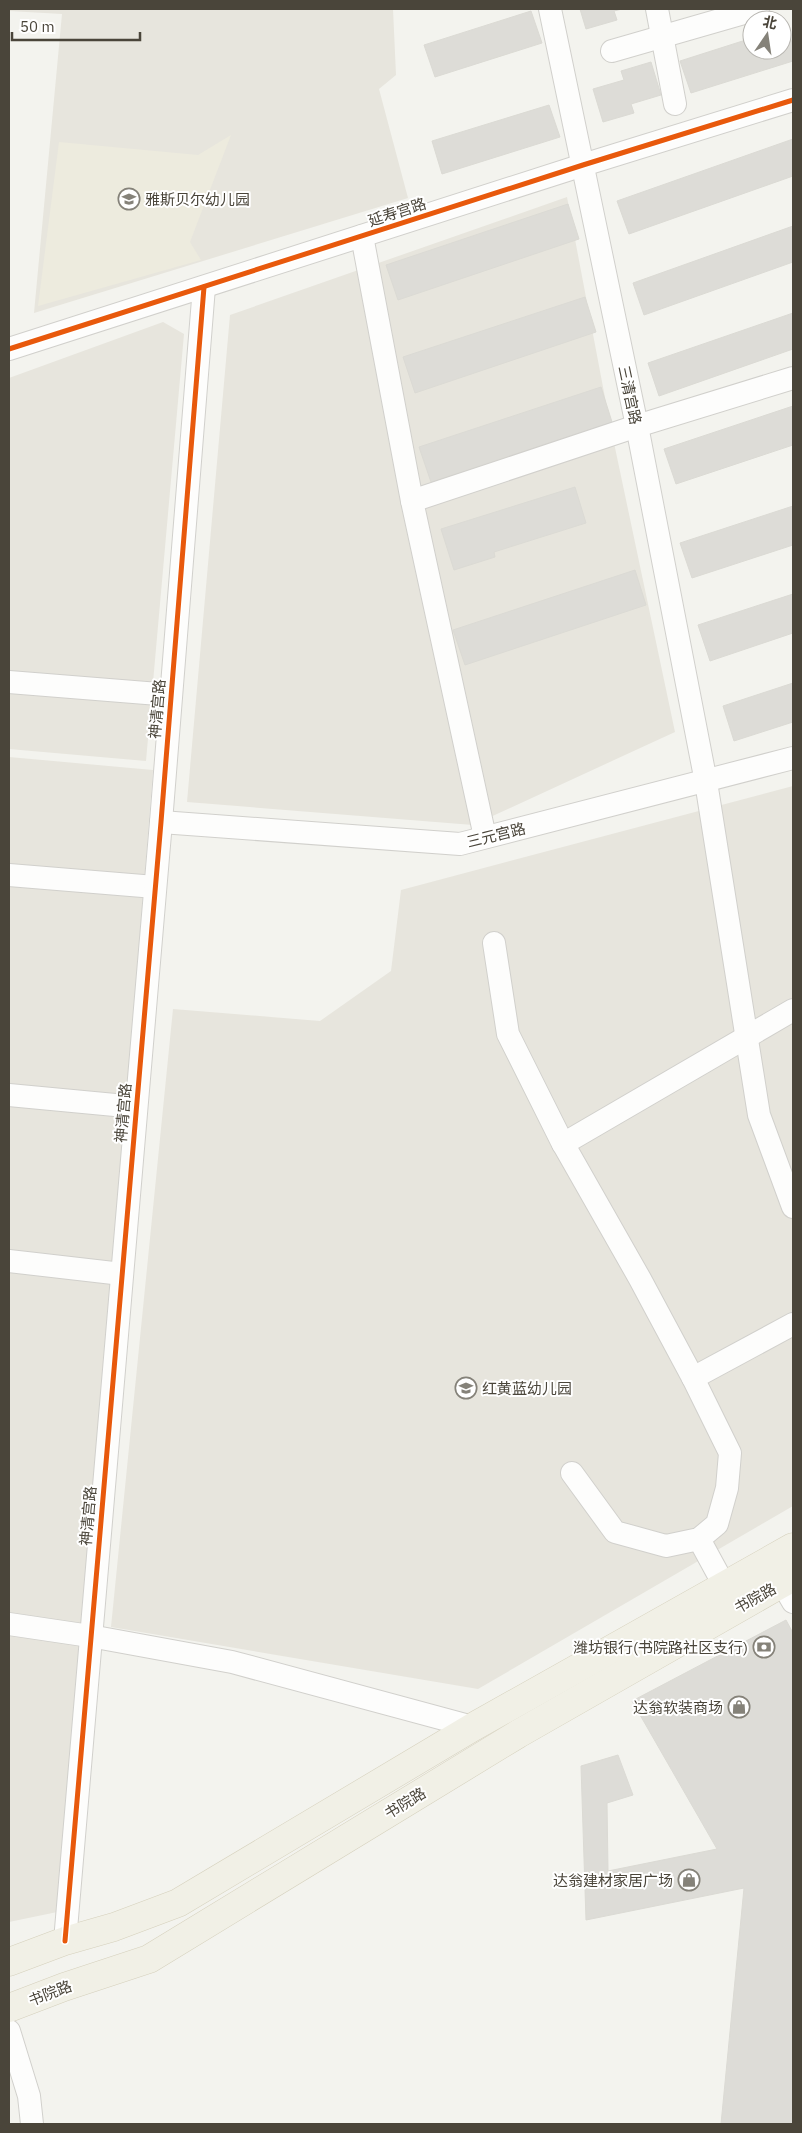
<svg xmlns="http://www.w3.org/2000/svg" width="802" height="2133" font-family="'IBM Plex Sans','Noto Sans SC',sans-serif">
<rect width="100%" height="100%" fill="#f3f3ee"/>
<g fill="#e7e5dd">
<polygon points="9,9 393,9 396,75 379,89 408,198 34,313 62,14 9,11"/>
<polygon points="567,197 610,424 675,732 473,825 187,802 230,315"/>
<polygon points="163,322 184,334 146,761 9,749 9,378"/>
<polygon points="9,757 153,770 62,1911 9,1922"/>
<polygon points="793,786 793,1506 478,1689 111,1627 173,1009 320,1021 391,971 401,890"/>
</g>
<polygon fill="#edebde" points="231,135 190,242 201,260 38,306 59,142 198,155"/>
<g fill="#dddcd7" stroke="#dbdad4">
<polygon points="580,9 622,9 614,11 617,20 586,29"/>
<polygon points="531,11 542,43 435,77 424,45"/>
<polygon points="787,27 793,46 793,61 691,93 680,61 752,38 752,50 782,50 782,29"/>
<polygon points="651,62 661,95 631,104 634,113 603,122 593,89 624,80 621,71"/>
<polygon points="549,105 560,137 442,174 432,141"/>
<polygon points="793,139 793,176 629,234 617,201"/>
<polygon points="568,204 579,239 398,300 386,265"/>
<polygon points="793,226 793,262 644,315 633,283"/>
<polygon points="585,297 596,332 415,393 403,357"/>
<polygon points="793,313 793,349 659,396 648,363"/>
<polygon points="601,387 612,422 431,482 419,447"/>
<polygon points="793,406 793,445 676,484 664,449"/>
<polygon points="575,487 586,523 494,552 495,557 454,570 441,529"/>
<polygon points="793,506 793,545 692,578 680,543"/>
<polygon points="635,570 646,605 465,665 453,630"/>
<polygon points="793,594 793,633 710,661 698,625"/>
<polygon points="793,683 793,722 734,741 723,706"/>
<polygon points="786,1620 793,1633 793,2124 721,2124 744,1888 586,1920 581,1766 618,1755 633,1795 607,1803 608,1871 717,1849 632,1701"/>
</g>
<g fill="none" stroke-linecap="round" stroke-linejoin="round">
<g stroke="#d1d0cc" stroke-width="24">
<g id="minor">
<polyline points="550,9 637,426 706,782 759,1115 793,1207"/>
<polyline points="657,9 675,104"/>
<polyline points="612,51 758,9"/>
<polyline points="362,236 412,501 485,837"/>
<polyline points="9,349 583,165 793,100"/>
<polyline points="412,501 637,426 793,378"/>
<polyline points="9,682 171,695"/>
<polyline points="161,822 460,844 793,758"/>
<polyline points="9,875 155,887"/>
<polyline points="494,943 508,1034 561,1140 640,1279 693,1378 730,1453 727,1488 717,1524 699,1539 666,1546 615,1532 572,1473"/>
<polyline points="9,1095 136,1107"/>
<polyline points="563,1144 793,1010"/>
<polyline points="9,1261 122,1274"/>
<polyline points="693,1378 793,1324"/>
<polyline points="699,1539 724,1585"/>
<polyline points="782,1583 793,1602"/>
<polyline points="9,1624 90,1636 232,1662 473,1727"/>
<polyline points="65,1941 161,822 204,287"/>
<polyline points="9,2031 29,2096 32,2124"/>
</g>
</g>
<g stroke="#d5d0bc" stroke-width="29">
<g id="major">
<polyline points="9,1962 65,1941 114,1927 178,1903 473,1727 793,1547"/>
<polyline points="9,2008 64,1987 149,1959 518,1734 793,1577"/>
</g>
</g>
<use href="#minor" stroke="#fdfdfc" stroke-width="22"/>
<use href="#major" stroke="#f1f0e6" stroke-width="28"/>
<g stroke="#fff" stroke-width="8">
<g id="cycleway">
<polyline points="9,349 583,165 793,100"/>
<polyline points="65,1941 161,822 204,287"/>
</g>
</g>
<use href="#cycleway" stroke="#e8590c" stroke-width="5"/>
</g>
<defs>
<g id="school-ring" transform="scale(1.125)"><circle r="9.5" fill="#fff" stroke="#858279" stroke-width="1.5"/><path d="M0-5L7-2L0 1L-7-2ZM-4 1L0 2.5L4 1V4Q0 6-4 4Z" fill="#858279"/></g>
<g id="bank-ring" transform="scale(1.125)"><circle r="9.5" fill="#fff" stroke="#858279" stroke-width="1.5"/><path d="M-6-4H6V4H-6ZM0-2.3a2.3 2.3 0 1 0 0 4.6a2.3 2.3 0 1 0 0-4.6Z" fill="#858279"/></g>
<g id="shop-ring" transform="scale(1.125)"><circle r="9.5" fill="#fff" stroke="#858279" stroke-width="1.5"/><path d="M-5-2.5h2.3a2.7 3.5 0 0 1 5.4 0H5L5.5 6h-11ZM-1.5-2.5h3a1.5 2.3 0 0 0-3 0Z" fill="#858279"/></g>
</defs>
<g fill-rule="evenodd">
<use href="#school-ring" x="129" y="199"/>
<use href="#school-ring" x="466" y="1388"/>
<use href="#bank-ring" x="764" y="1647"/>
<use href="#shop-ring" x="739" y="1707"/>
<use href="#shop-ring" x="689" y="1880"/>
</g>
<g text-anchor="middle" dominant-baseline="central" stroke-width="4" stroke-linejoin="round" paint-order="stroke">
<g font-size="15" fill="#4a453a" stroke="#fff" text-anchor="end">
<text x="145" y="199" text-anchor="start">雅斯贝尔幼儿园</text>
<text x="482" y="1388" text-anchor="start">红黄蓝幼儿园</text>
<text x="748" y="1647">潍坊银行(书院路社区支行)</text>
<text x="723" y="1707">达翁软装商场</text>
<text x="673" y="1880">达翁建材家居广场</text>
</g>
<g font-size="15" fill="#4a453a" stroke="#fff">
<text transform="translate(397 212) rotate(-18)">延寿宫路</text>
<text transform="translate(630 395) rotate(78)">三清宫路</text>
<text transform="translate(157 709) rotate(-85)">神清宫路</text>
<text transform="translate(496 835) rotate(-14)">三元宫路</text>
<text transform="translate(123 1113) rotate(-85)">神清宫路</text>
<text transform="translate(88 1516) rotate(-85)">神清宫路</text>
<text transform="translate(755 1598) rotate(-29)">书院路</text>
<text transform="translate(405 1803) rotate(-31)">书院路</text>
<text transform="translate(50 1993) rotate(-21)">书院路</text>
</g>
</g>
<rect width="802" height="2133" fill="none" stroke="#4a453a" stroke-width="20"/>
<g transform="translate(767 35) rotate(13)"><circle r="24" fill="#ffffff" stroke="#b7b5b0"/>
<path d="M0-4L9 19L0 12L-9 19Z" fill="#858279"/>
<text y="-8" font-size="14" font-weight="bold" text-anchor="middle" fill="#4a453a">北</text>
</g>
<path d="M12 32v8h128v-8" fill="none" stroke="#4a453a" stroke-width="2.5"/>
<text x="20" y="32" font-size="15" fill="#4a453a" stroke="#ffffff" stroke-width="4" paint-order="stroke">50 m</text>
</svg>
